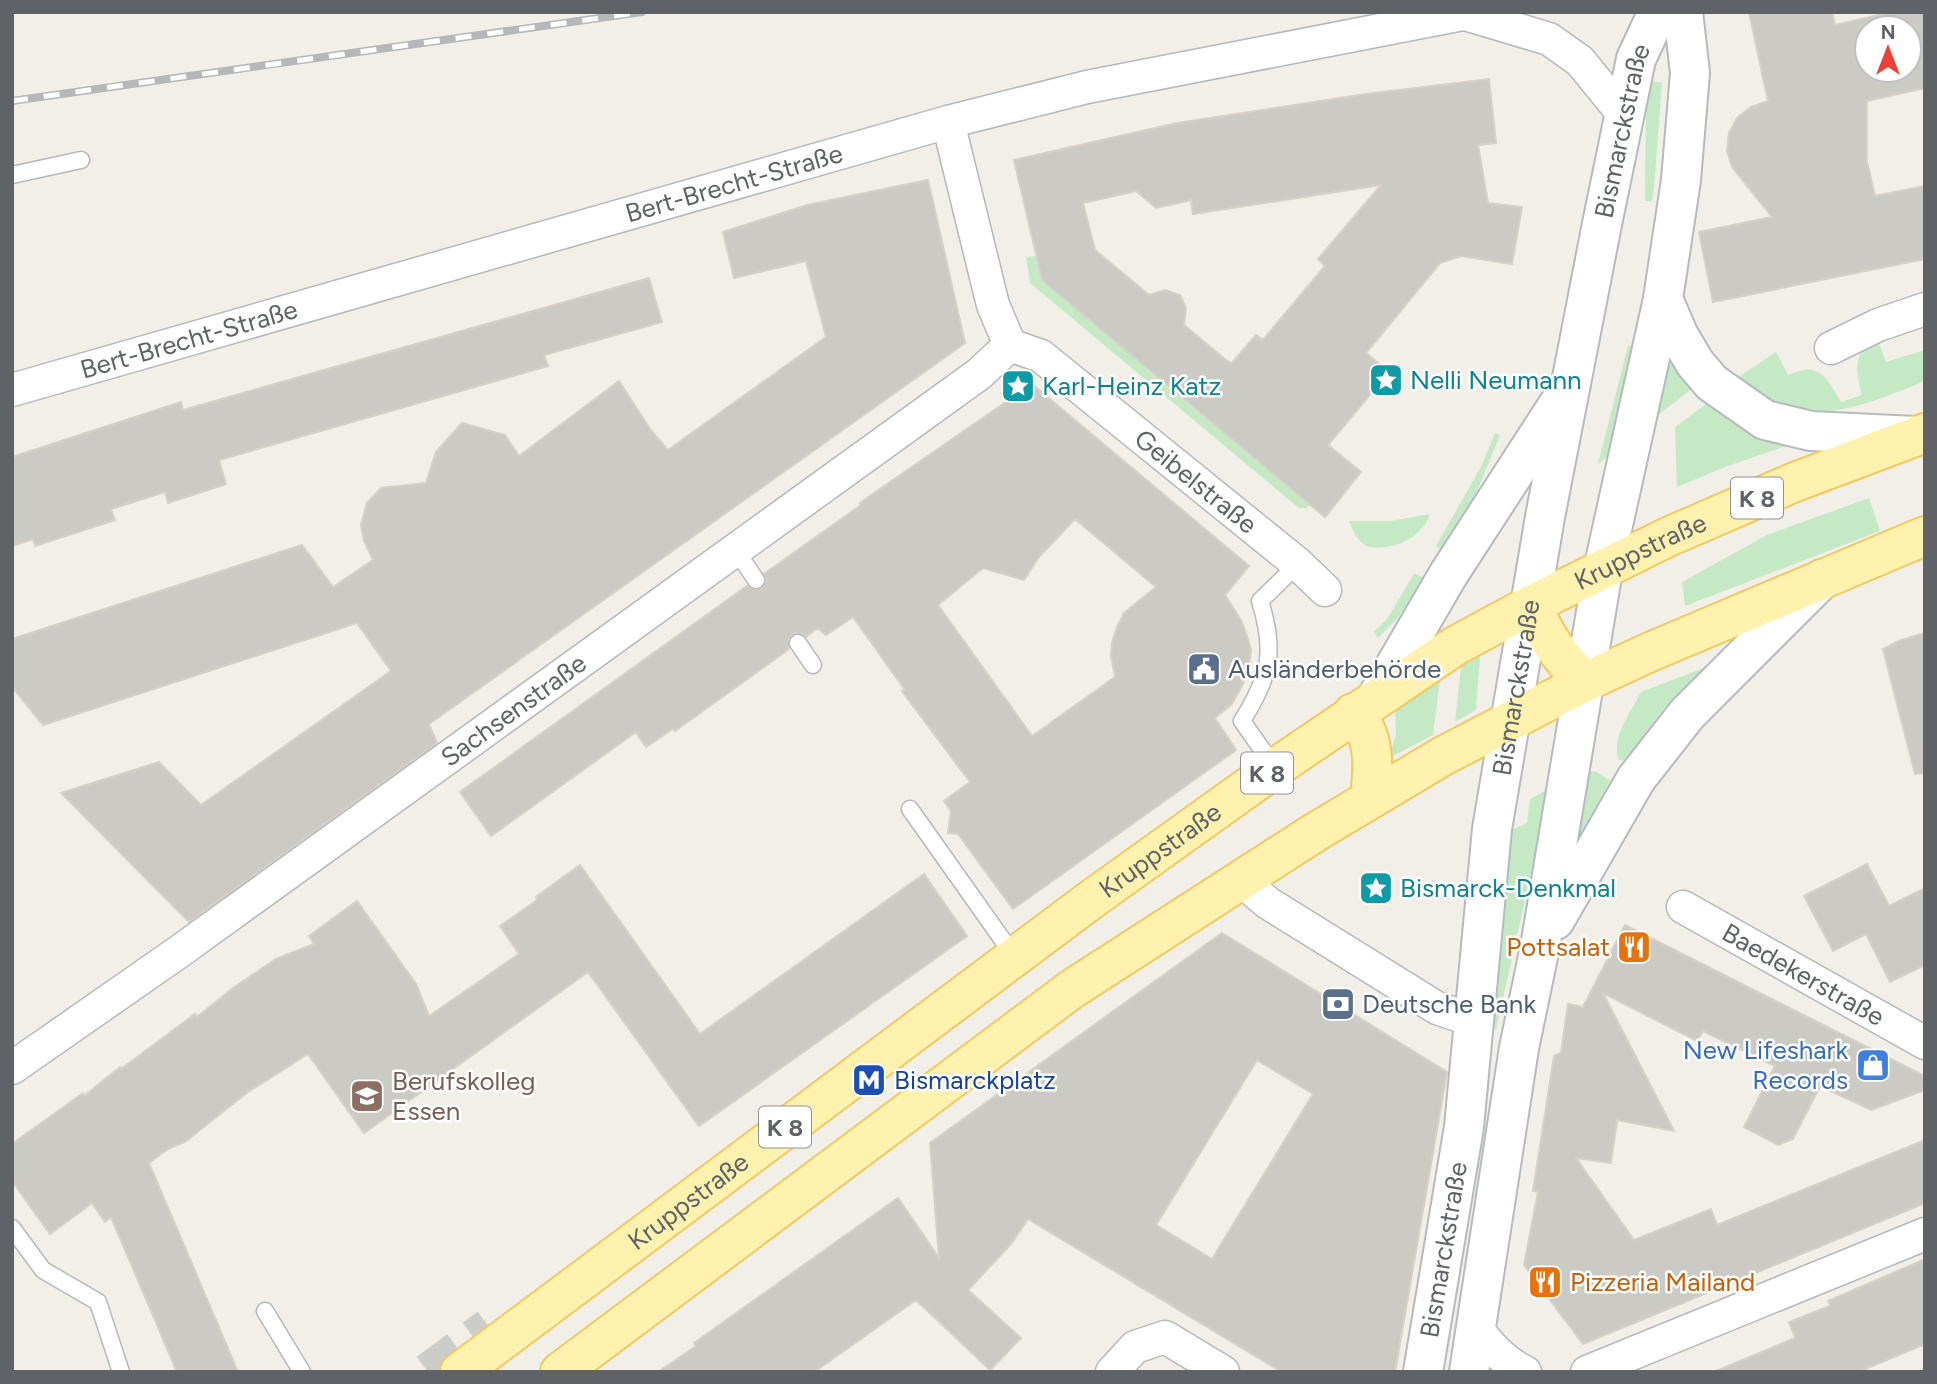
<svg xmlns="http://www.w3.org/2000/svg" width="1937" height="1384" font-family="Figtree,sans-serif">
<rect width="100%" height="100%" fill="#f1efe8"/>
<g fill="#c5e8c5">
<polygon points="1650,81 1662,83 1654,188 1652,201 1645,201 1646,114"/>
<polygon points="1037,256 1042,280 1117,343 1147,364 1145,368 1310,505 1306,508 1299,508 1030,283 1026,257"/>
<path d="M1878,341l8,21 39,-12v31c-45,18 -89,38 -139,29 -5,-1 -11,-2 -16,-4 -12,-6 -24,-17 -36,-26l42,-28 12,23c32,-14 38,2 53,27l21,-7c-5,-21 -9,-33 4,-51z"/>
<polygon points="1628,346 1632,347 1633,355 1609,455 1598,464"/>
<polygon points="1671,352 1698,384 1658,415 1655,411"/>
<polygon points="1710,401 1789,445 1725,467 1677,487 1675,427"/>
<polygon points="1495,433 1500,435 1478,489 1444,553 1436,546 1482,465"/>
<polygon points="1869,498 1880,531 1685,606 1682,582 1767,535"/>
<path d="M1430,514c-7,23 -37,37 -60,33 -12,-3 -17,-17 -21,-26h42z"/>
<polygon points="1414,574 1426,578 1396,620 1378,638 1374,632 1387,619"/>
<polygon points="1480,656 1476,710 1455,722 1461,667"/>
<path d="M1709,666l-45,42 -39,53 -6,-1c-9,-21 13,-50 22,-68z"/>
<polygon points="1440,680 1433,735 1389,758 1396,735 1395,708"/>
<polygon points="1586,770 1597,772 1610,781 1581,834 1577,833"/>
<polygon points="1550,788 1496,1030 1491,1024 1503,920 1506,832 1527,823 1530,799"/>
</g>
<g fill="#cccac5" stroke="#d6d1c6" stroke-width="2" fill-rule="evenodd">
<path d="M1749,12h83l3,13 57,-13h33v76l-58,13v61l8,34 50,-10v73l-212,43 -14,-70 73,-15 -40,-50 -5,-16 2,-18 8,-15 14,-11 17,-6zM1867,28h42v42h-42z"/>
<path d="M1489,79l7,64 -18,2 10,58 34,4 -10,57 -51,-8 -21,7 -74,90 23,19 -61,73 33,27 -36,45 -283,-237 -28,-120 163,-37 189,-29zM1381,185l-63,74 7,7 -62,74 -7,-5 -25,29 -47,-39 2,-17 -6,-13 -15,-5 -16,5 -54,-45 -12,-47 53,-12 20,17 35,-8 2,14z"/>
<polygon points="928,180 965,343 429,724 437,743 189,922 61,793 159,762 201,805 391,671 357,623 43,725 12,687 12,639 302,545 333,587 373,560 364,541 361,525 367,503 381,488 426,483 436,452 462,423 505,435 519,456 619,381 650,429 668,450 826,337 806,261 734,278 723,232 807,205"/>
<polygon points="649,278 662,322 544,355 548,366 219,460 226,484 168,503 165,492 111,509 115,520 35,546 33,539 12,546 12,457 181,402 183,410"/>
<path d="M1032,384l217,182 -24,29 17,27 5,14 4,14 -2,17 -7,19 -10,18 -17,14 21,32 -223,159 -55,-75 -10,-1 3,-22 -7,-10 26,-19 -68,-91 3,-1 -52,-73 -27,18 -8,-7 -12,9 -4,-4 -9,1 -5,5 1,10 -114,82 -1,-3 -28,19 -10,-15 -145,104 -31,-44 287,-206 9,4 6,-2 4,-8 -2,-6 97,-69 -1,-2 14,-10zM1075,519l81,68 -32,26 -7,14 -5,16 -1,13 4,21 -83,59 -94,-131 45,-37 41,12 15,-23z"/>
<polygon points="1925,633 1925,773 1915,774 1883,649 1901,640"/>
<polygon points="1867,864 1889,906 1925,888 1925,965 1890,982 1866,934 1833,951 1804,896"/>
<polygon points="580,865 700,1034 924,874 967,936 699,1126 588,972 364,1133 308,1054 248,1092 185,1142 168,1149 149,1163 238,1372 177,1372 111,1217 105,1222 92,1203 50,1234 12,1181 12,1144 83,1093 84,1096 120,1067 121,1069 195,1014 197,1017 233,988 276,959 314,944 309,936 357,901 416,984 429,1016 519,954 500,926 537,900 536,897"/>
<polygon points="1625,925 1925,1076 1925,1090 1871,1110 1820,1086 1793,1139 1778,1145 1744,1127 1775,1066 1703,1031 1697,1041 1603,993 1674,1131 1617,1120 1611,1163 1576,1158 1634,1240 1711,1209 1717,1225 1925,1140 1925,1203 1583,1344 1524,1265 1538,1192 1533,1191 1554,1056 1561,1053 1568,1004 1583,1007"/>
<path d="M1222,933l225,139 -52,300h-113l-254,-153 -17,25 -43,46 53,48 -31,32 -74,-70 -102,72h-156l38,-26 -2,-3 204,-145 41,60 -9,-115zM1257,1060l56,34 -101,165 -56,-34z"/>
<polygon points="1925,1259 1925,1344 1858,1372 1714,1372 1795,1338 1789,1322 1830,1306 1828,1301"/>
</g>
<g fill="none" stroke-linecap="round" stroke-linejoin="round">
<polyline stroke="#ccccc8" stroke-width="38" stroke-dasharray="38 19" stroke-linecap="butt" points="428,1372 489,1327"/>
<g stroke="#b5b8bc" stroke-width="19">
<g id="lane">
<polyline points="12,175 81,160"/>
<polyline points="735,549 756,580"/>
<polyline points="798,643 813,665"/>
<path d="M1275,768l-33,-47c28,-45 34,-69 18,-120l38,-37"/>
<polyline points="910,809 1014,956"/>
<polyline points="12,1228 43,1270 98,1302 121,1372"/>
<polyline points="265,1311 302,1372"/>
</g>
</g>
<g stroke="#b5b8bc" stroke-width="35">
<g id="street">
<polyline points="1465,14 1549,39 1580,61 1624,115"/>
<path id="s1" d="M948,122l45,183 17,40 31,11 257,208 27,26"/>
<polyline points="1831,348 1878,325 1925,309"/>
<path id="s2" d="M12,390l936,-268 139,-35 386,-75"/>
<polyline points="1241,880 1268,903 1437,1008 1475,1021"/>
<path id="s3" d="M1683,907l242,136"/>
<path id="s4" d="M12,1068l168,-117 799,-577 31,-29"/>
<path d="M1477,1329c14,18 27,33 48,43"/>
<polyline points="1112,1372 1135,1347 1165,1337 1223,1372"/>
<polyline points="1587,1372 1925,1234"/>
</g>
</g>
<g stroke="#b6babf" stroke-width="42">
<g id="secondary">
<polyline points="1663,299 1679,336 1695,363 1712,383 1765,420 1811,431 1915,436"/>
<polyline points="1377,697 1448,575 1558,405"/>
<polyline points="1555,920 1636,779 1687,714 1822,579"/>
<path id="s5" d="M1423,1372l41,-245 28,-298 53,-312 57,-293 34,-165 22,-47"/>
<polyline points="1469,1372 1519,1048 1540,947 1603,570 1663,299 1681,180 1690,73 1683,12"/>
</g>
</g>
<g stroke="#f2c960" stroke-width="42">
<g id="primary">
<path d="M1531,605c16,33 27,51 54,77"/>
<path d="M1353,713c24,22 20,57 17,86"/>
<path id="s6" d="M460,1372l632,-473 183,-131 180,-122 76,-41 137,-68 127,-55 130,-49"/>
<polyline points="560,1372 1072,989 1314,833 1443,756 1585,682 1650,652 1925,536"/>
</g>
</g>
<use href="#lane" stroke="#fff" stroke-width="16"/>
<use href="#street" stroke="#fff" stroke-width="32"/>
<use href="#secondary" stroke="#fff" stroke-width="38"/>
<use href="#primary" stroke="#fff2af" stroke-width="38"/>
<g stroke="#b6b7b8" stroke-width="8">
<polyline id="rail" points="12,101 642,12"/>
</g>
<use href="#rail" stroke="#fff" stroke-width="5" stroke-dasharray="16" stroke-linecap="butt"/>
</g>
<defs>
<g id="sight-square" transform="scale(1.75)"><rect x="-9" y="-9" width="18" height="18" rx="4" fill="#0f9aa8" stroke="#fff"/><path d="M0-6L1.8-2.2L6-1.7L2.9 1.2L3.7 5.4L0 3.3L-3.7 5.4L-2.9 1.2L-6-1.7L-1.8-2.2Z" fill="#fff"/></g>
<g id="civic-square" transform="scale(1.75)"><rect x="-9" y="-9" width="18" height="18" rx="4" fill="#5c6f8a" stroke="#fff"/><path d="M-.6-6.5H3V-4.5H.6V-3L4-1V1h2V6H-6V1h2V-1L-.6-3ZM-1.2 2.5V6h2.4V2.5Z" fill="#fff"/></g>
<g id="restaurant-square" transform="scale(1.75)"><rect x="-9" y="-9" width="18" height="18" rx="4" fill="#e8710a" stroke="#fff"/><path d="M-5-6h1v4h1v-4h1v4h1v-4h1v5L-1.5 .5V6h-2V.5L-5-1ZM5-6V6H3V1.5H1.5Q1.5-4 5-6Z" fill="#fff"/></g>
<g id="bank-square" transform="scale(1.75)"><rect x="-9" y="-9" width="18" height="18" rx="4" fill="#5c6f8a" stroke="#fff"/><path d="M-6-4H6V4H-6ZM0-2.3a2.3 2.3 0 1 0 0 4.6a2.3 2.3 0 1 0 0-4.6Z" fill="#fff"/></g>
<g id="shop-square" transform="scale(1.75)"><rect x="-9" y="-9" width="18" height="18" rx="4" fill="#3f7fe0" stroke="#fff"/><path d="M-5-2.5h2.3a2.7 3.5 0 0 1 5.4 0H5L5.5 6h-11ZM-1.5-2.5h3a1.5 2.3 0 0 0-3 0Z" fill="#fff"/></g>
<g id="metro-square" transform="scale(1.75)"><rect x="-9" y="-9" width="18" height="18" rx="4" fill="#1a4fb4" stroke="#fff"/><path d="M-5.5 5V-5H-3L0 0L3-5H5.5V5H3V-.5L0 4L-3-.5V5Z" fill="#fff"/></g>
<g id="school-square" transform="scale(1.75)"><rect x="-9" y="-9" width="18" height="18" rx="4" fill="#8d6e63" stroke="#fff"/><path d="M0-5L7-2L0 1L-7-2ZM-4 1L0 2.5L4 1V4Q0 6-4 4Z" fill="#fff"/></g>
</defs>
<g fill-rule="evenodd">
<use href="#sight-square" x="1386" y="380"/>
<use href="#sight-square" x="1018" y="386"/>
<use href="#civic-square" x="1204" y="669"/>
<use href="#sight-square" x="1376" y="888"/>
<use href="#restaurant-square" x="1634" y="947"/>
<use href="#bank-square" x="1338" y="1004"/>
<use href="#shop-square" x="1873" y="1065"/>
<use href="#metro-square" x="869" y="1080"/>
<use href="#school-square" x="367" y="1096"/>
<use href="#restaurant-square" x="1545" y="1282"/>
</g>
<g text-anchor="middle" dominant-baseline="central" stroke-width="5" stroke-linejoin="round" paint-order="stroke">
<g fill="#fff" stroke="#8f9295" stroke-width="2">
<rect x="1731" y="477.5" width="52" height="41" rx="5"/>
<rect x="1241" y="752.5" width="52" height="41" rx="5"/>
<rect x="759" y="1106.5" width="52" height="41" rx="5"/>
</g>
<g font-size="24" font-weight="bold" fill="#5f6368">
<text x="1757" y="498">K 8</text>
<text x="1267" y="773">K 8</text>
<text x="785" y="1127">K 8</text>
</g>
<g font-size="26" fill="#5f6368" stroke="#fff">
<text stroke="none"><textPath href="#s5" startOffset="1258">Bismarckstraße</textPath></text>
<text stroke="none"><textPath href="#s2" startOffset="751">Bert-Brecht-Straße</textPath></text>
<text stroke="none"><textPath href="#s2" startOffset="184">Bert-Brecht-Straße</textPath></text>
<text stroke="none"><textPath href="#s1" startOffset="464">Geibelstraße</textPath></text>
<text stroke="none"><textPath href="#s6" startOffset="1440">Kruppstraße</textPath></text>
<text stroke="none"><textPath href="#s5" startOffset="691">Bismarckstraße</textPath></text>
<text stroke="none"><textPath href="#s4" startOffset="616">Sachsenstraße</textPath></text>
<text stroke="none"><textPath href="#s6" startOffset="873">Kruppstraße</textPath></text>
<text stroke="none"><textPath href="#s3" startOffset="138">Baedekerstraße</textPath></text>
<text stroke="none"><textPath href="#s6" startOffset="285">Kruppstraße</textPath></text>
<text stroke="none"><textPath href="#s5" startOffset="124">Bismarckstraße</textPath></text>
</g>
<g font-size="26" fill="#0d838f" stroke="#fff" text-anchor="start">
<text x="1410" y="380">Nelli Neumann</text>
<text x="1042" y="386">Karl-Heinz Katz</text>
<text x="1400" y="888">Bismarck-Denkmal</text>
</g>
<g font-size="26" fill="#4e5e75" stroke="#fff" text-anchor="start">
<text x="1228" y="669">Ausländerbehörde</text>
<text x="1362" y="1004">Deutsche Bank</text>
</g>
<g font-size="26" fill="#c56008" stroke="#fff" text-anchor="end">
<text x="1610" y="947">Pottsalat</text>
<text x="1570" y="1282" text-anchor="start">Pizzeria Mailand</text>
</g>
<g font-size="26" fill="#366cbe" stroke="#fff" text-anchor="end">
<text x="1848" y="1050">New Lifeshark<tspan x="1848" dy="30">Records</tspan></text>
</g>
<g font-size="26" fill="#164399" stroke="#fff" text-anchor="start">
<text x="894" y="1080">Bismarckplatz</text>
</g>
<g font-size="26" fill="#785e54" stroke="#fff" text-anchor="start">
<text x="392" y="1081">Berufskolleg<tspan x="392" dy="30">Essen</tspan></text>
</g>
</g>
<rect width="1937" height="1384" fill="none" stroke="#5f6368" stroke-width="28"/>
<g transform="translate(1888 49)"><circle r="33" fill="#ffffff" stroke="#bfc1c3" stroke-width="2"/>
<path d="M0-5L12 26L0 18L-12 26Z" fill="#ea4335"/>
<text y="-10" font-size="19" font-weight="bold" text-anchor="middle" fill="#5f6368">N</text>
</g>
</svg>
